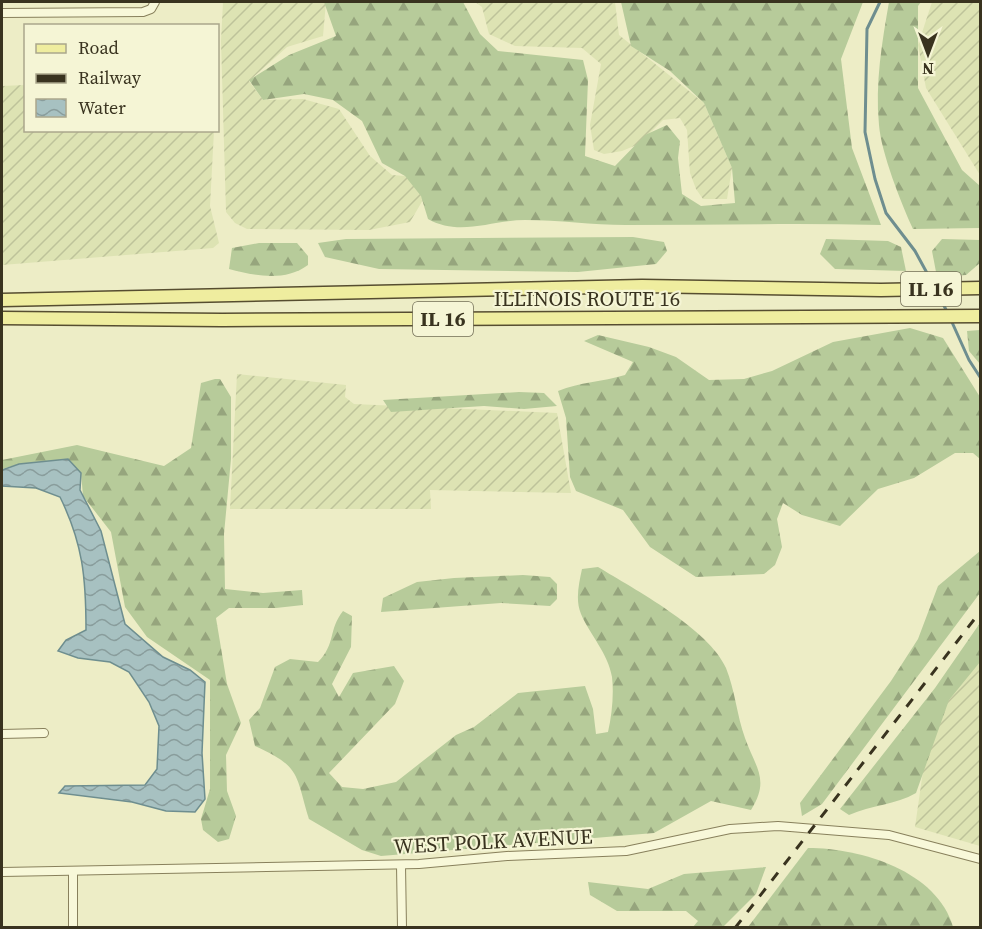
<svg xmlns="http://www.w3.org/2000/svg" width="982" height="929" font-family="'Source Serif 4',serif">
<defs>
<pattern id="farmland-furrows" width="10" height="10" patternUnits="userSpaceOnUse" patternTransform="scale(1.5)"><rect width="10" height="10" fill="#dde3b3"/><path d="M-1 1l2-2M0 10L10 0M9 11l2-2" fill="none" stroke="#bec39a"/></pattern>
<pattern id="forest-firs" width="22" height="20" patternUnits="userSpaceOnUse" patternTransform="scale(1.5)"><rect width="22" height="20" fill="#b7cb9a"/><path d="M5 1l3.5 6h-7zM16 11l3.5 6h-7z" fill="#96a57d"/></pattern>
<pattern id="water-waves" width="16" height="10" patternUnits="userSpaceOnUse" patternTransform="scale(1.5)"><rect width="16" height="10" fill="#a7c1c1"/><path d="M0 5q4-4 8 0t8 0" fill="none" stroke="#899d9c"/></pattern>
</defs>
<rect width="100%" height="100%" fill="#ededc6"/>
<g fill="url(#farmland-furrows)">
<polygon points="223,2 326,2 323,36 287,47 249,81 263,100 303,99 339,109 370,156 392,175 405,176 427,193 410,222 369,230 247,229 235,223 226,212 221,41"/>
<polygon points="475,2 615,2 619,35 704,103 732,168 727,199 703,199 696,189 690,173 687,130 680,118 663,120 639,144 622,151 604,154 594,150 590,125 601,64 582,48 515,46 489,34 482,7"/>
<polygon points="932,2 980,2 980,175 926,88 918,45"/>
<polygon points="25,85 26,130 214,131 210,206 219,243 213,248 2,265 2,86"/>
<polygon points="237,374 346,385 345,397 354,404 557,413 571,493 430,490 431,509 230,509"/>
<polygon points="980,651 980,846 915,827 924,764 949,695"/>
</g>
<g fill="url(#forest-firs)">
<path d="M324,2h139l17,32 18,17 85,9 5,20 -3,76 30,10 30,-31 22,-10 13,16 -2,17 4,36 19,12 34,-3 -3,-35 -28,-65 -34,-32 -39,-25 -10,-44h242l-22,57 11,89 29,77c-85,-2 -170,0 -255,0 -34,0 -67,-5 -101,-5 -34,0 -65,17 -97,-1l-7,-23 -16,-20 -23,-13 -20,-42 -29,-21 -29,-6 -41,6 -14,-20 40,-25 47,-19z"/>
<path d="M889,2h32l-3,4v82l44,82 18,16v42l-67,1c-12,-26 -32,-77 -34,-104 -4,-42 3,-83 10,-123z"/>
<polygon points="633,237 664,242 667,251 656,264 578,272 379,269 325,257 318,243 346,239"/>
<polygon points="826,239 888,241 901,247 906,271 835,269 820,254"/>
<polygon points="942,239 980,240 980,263 966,275 937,277 932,251"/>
<path d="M259,243h38l11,13v9c-23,17 -53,11 -79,4l3,-21z"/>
<path d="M910,328l33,10 37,59v62l-7,-6h-18l-41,25 -36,11 -38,37 -38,-11 -19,-12 -6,16 5,28 -7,18 -11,9 -68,3 -46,-30 -27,-37 -47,-19 -6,-14 -4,-59 -8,-27c22,-9 44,-9 67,-16l8,-13 -49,-21 14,-6 51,12 27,10 33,23 35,-1 28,-8 61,-29z"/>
<polygon points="980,330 980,364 969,351 967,331"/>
<polygon points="215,379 220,379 231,397 231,459 224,534 225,589 263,593 302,590 303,605 276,608 229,608 216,618 227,684 241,723 226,755 227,791 236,816 229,839 218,842 203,830 201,819 210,789 210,680 147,637 125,607 111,532 83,496 81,473 68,459 19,464 2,469 2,460 77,445 164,466 191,448 201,383"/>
<polygon points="519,392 544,393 557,406 524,409 484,406 391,412 383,400"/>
<polygon points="980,551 980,593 822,804 802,816 800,803 891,681 918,639 938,586"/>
<path d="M598,567c36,22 111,62 128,101 9,22 11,48 19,70 11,31 25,41 6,72l-40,-9 -57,32 -273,23 -19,-6 -53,-31c-14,-46 -8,-52 -54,-73l-6,-26 11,-12 15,-41 15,-8 28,3c18,-18 10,-32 25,-51l9,5 -1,31 -19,37 7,13 14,-24 41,-7 10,15 -9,23 -66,69 13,14 21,2 33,-7 60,-47 18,-8 44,-34 67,-7 8,23 3,25 12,-2c4,-17 6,-38 4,-55 -4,-24 -22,-42 -31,-63 -6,-14 -2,-31 1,-45z"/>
<polygon points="523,575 550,577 557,584 557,599 550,606 501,603 381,612 383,598 417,582 454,578"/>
<path d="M980,623v39l-31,38 -33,93c-20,12 -45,12 -67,22l-9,-6 95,-121z"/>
<path d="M808,848c53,0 129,23 145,79h-205z"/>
<polygon points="766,867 756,894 723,927 693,927 698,921 686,911 617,911 590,895 588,882 648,889 684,874"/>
</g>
<path fill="url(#water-waves)" stroke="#6e8e8f" stroke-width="1.5" d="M68,459l13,14 -1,17 21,41 24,93 38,33 27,13 15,12 -3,71 3,46 -10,13 -29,-1 -34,-9 -73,-9 6,-7 80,-1 12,-16 2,-43 -10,-24 -20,-30 -19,-10 -32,-4 -20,-7 8,-11 20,-10c0,-52 -3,-86 -26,-133l-24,-9 -34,-2v-16l17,-6z"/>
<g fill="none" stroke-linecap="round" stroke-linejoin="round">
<g stroke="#6e8e8f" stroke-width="3">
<polyline points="880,2 867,29 865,132 875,179 886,213 915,251 933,284"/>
<polyline points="938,293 948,314"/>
<polyline points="951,320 969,360 980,377"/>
</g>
<g stroke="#88805c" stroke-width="10">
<g id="minor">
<polyline points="2,13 143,12 151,9 155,2"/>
<polyline points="2,734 44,733"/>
<polyline points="401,865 402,928"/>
<polyline points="2,872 419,864 507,856 626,851 730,829 778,826 889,835 980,859"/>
<polyline points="73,928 73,871"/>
</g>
</g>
<g stroke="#564d30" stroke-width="15">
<g id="primary">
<polyline points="2,300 642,286 881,290 980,288"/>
<polyline points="2,318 222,320 980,316"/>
</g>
</g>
<use href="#minor" stroke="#f8f8d9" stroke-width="8"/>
<use href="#primary" stroke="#efed9f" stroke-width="12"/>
<polyline stroke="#39331f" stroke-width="3" stroke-dasharray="10 10" stroke-linecap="butt" points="735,928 980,612"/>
</g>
<g text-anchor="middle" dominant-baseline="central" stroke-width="4.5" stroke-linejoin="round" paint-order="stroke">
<g fill="#f5f5d5" stroke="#716d56" stroke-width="1.5">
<rect x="901" y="272" width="60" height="34" rx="4.5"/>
<rect x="413" y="302" width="60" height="34" rx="4.5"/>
</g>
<g font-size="20" font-weight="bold" fill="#39331f">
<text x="931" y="289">IL 16</text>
<text x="443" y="319">IL 16</text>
</g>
<g font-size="21" fill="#39331f" stroke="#f5f5d5">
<text x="587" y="298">ILLINOIS ROUTE 16</text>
<text transform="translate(493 841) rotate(-3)">WEST POLK AVENUE</text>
</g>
</g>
<rect width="982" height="929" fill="none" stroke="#39331f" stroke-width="6"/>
<rect x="24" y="24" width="195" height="108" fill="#f5f5d5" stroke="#aaa78c" stroke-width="1.5"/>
<rect x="36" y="44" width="30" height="9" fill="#efed9f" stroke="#aaa78c" stroke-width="1.5"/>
<text x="78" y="54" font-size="18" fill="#39331f">Road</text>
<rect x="36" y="74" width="30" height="9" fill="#39331f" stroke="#aaa78c" stroke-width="1.5"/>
<text x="78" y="84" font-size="18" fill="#39331f">Railway</text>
<rect x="36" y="99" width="30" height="18" fill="url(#water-waves)" stroke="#aaa78c" stroke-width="1.5"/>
<text x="78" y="114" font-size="18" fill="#39331f">Water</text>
<g transform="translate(928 54) rotate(180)" stroke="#f5f5d5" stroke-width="4.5" paint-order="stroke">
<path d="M0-4.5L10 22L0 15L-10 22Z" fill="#39331f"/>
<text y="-9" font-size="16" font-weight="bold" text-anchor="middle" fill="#39331f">N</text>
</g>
</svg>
